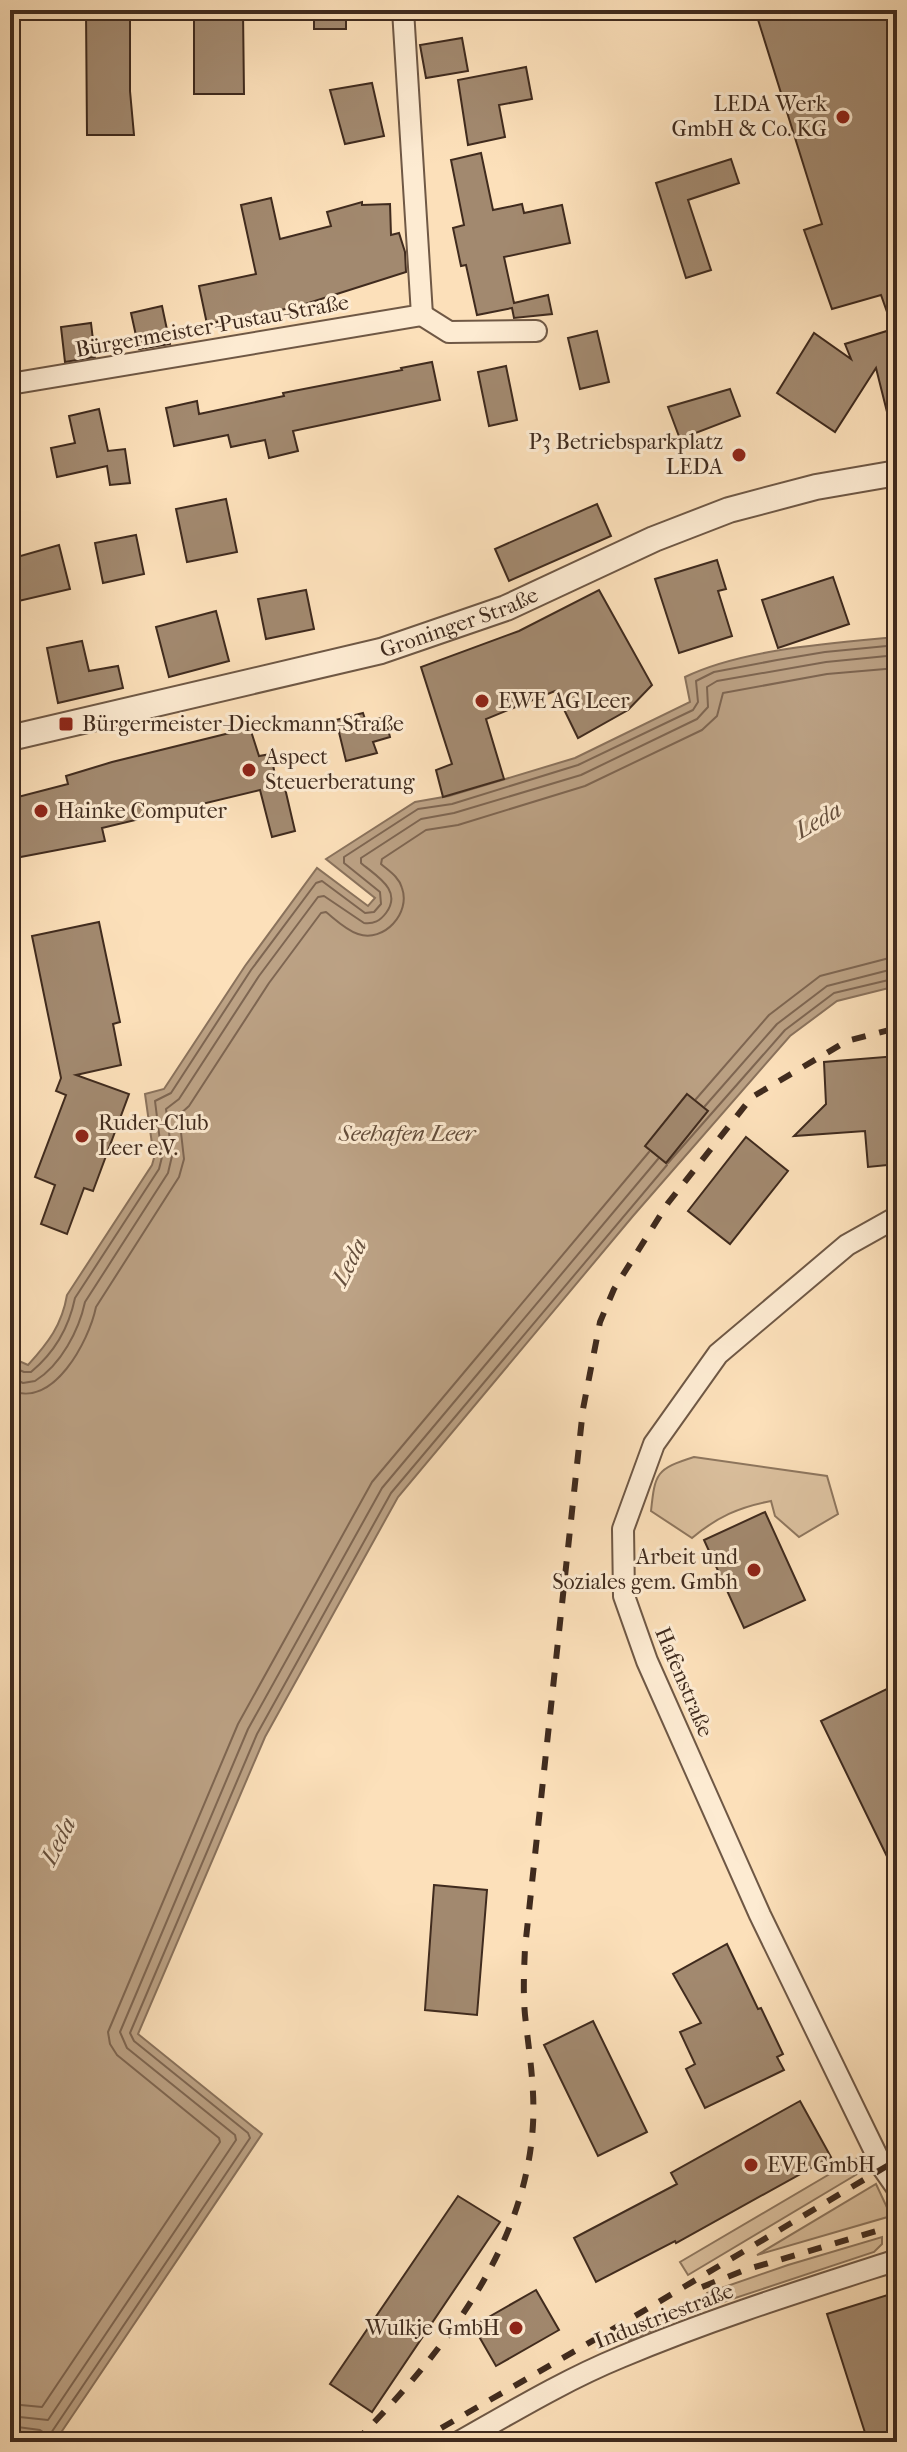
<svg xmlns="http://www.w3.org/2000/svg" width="907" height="2452" font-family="'IM FELL French Canon',serif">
<rect width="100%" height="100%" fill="#fce0ba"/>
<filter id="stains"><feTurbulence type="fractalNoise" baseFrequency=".0025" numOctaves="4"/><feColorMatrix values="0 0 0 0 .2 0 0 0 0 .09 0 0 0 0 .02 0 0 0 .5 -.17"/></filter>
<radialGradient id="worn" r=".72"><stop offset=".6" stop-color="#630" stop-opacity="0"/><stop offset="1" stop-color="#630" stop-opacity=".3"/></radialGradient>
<g fill="#dcc19f" stroke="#8e765e" stroke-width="2">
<path d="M694,1457l133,19 11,38 -39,23 -24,-21 -4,-15c-32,6 -54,16 -79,37l-41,-27c4,-38 5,-42 43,-54z"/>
<polygon points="862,2155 869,2167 688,2275 680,2262"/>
<polygon points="876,2184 891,2216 757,2255"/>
<polygon points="882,2237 882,2244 874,2252 708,2307 705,2298 707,2293 788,2265"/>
<polygon points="683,2305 687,2313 683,2317 629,2340 628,2330"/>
</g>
<path fill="#bca285" stroke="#8a725c" stroke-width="2" d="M897,637v349l-60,15 -47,35 -157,180 -235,281 -133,240 -127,297 124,100 -206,306 -42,-5 -4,-4v-1074l18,8c20,-22 34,-40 39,-70l85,-130 2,-7 -9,-64 19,-5 81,-123 72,-98 51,38 7,-8 -49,-39 89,-57 34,-6 126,-38 115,-56 -5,-25c58,-28 148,-34 212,-40z"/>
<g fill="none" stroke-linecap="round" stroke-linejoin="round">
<g stroke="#7e6652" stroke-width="2">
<polyline points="696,1099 769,1015 820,976 897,956"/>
<polyline points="705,1106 777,1024 827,986 897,968"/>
<polyline points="668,1163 785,1030 834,993 897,978"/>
<path d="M10,1366l14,6h7c23,-19 38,-45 44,-74l84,-129 3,-12 -7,-56 16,-8 80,-123 65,-87 6,-2 43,32 9,-1 7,-8 -1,-12 -36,-29v-6l74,-48 34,-5 126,-39 115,-55 5,-8 -2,-21 18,-9 63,-12 48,-8 72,-7"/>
<path d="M10,1377l13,6 12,-2c26,-16 44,-51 50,-79l83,-129 4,-17 -6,-47 13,-10 80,-123 59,-79 6,-1 40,27c10,1 16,-2 22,-10 17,-23 -10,-37 -25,-50v-5l60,-39 33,-6 127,-38 116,-56 11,-12 -1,-20 10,-6 109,-19 71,-7"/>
<path d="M10,1390c43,20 79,-49 86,-83l83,-130 5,-18 -5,-44 10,-9 80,-123 52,-70 5,-1c10,8 20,18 32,22 26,9 53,-21 44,-46 -3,-11 -13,-17 -21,-24l1,-5 44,-29 32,-5 127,-39 117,-56 15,-14 6,-23 104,-19 70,-6"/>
<polyline points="10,2404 42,2407 220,2142 219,2138 117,2055 110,2044 108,2032 238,1724 372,1482 649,1152"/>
<polyline points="10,2416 48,2420 236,2140 235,2135 127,2048 120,2032 248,1729 382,1488 658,1159"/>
<polyline points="10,2426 40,2430 47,2435 51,2433 250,2138 248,2133 134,2041 130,2033 257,1734 391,1493 667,1165"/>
</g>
</g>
<g fill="#a2896f" stroke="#402b1e" stroke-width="2">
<polygon points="130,10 130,91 134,135 87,135 86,11"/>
<polygon points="194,10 243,11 244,94 194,94"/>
<rect x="314" y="10" width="32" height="19"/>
<polygon points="755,10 897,10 897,423 890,424 876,368 835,432 777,393 814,333 851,359 845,344 893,329 881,295 832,309 804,230 822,224"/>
<polygon points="462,38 468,71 426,78 420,45"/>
<polygon points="526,67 532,99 499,105 505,137 468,145 458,80"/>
<polygon points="372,83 384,136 345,144 330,90"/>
<polygon points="481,153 493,210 522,204 524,213 562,205 570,243 504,257 514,303 548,295 552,314 514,318 512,308 477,315 466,265 461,266 453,228 464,225 451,160"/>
<polygon points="731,159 739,183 688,200 711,270 686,278 656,183"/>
<polygon points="271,198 280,239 331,226 327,212 362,202 362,205 390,204 391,235 399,233 405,252 406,272 296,307 207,324 199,286 256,274 241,205"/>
<polygon points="162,306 170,344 139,349 131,313"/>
<polygon points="91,323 95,357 65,362 61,327"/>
<polygon points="597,331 609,382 580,389 568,338"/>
<polygon points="432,362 440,400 293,431 298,451 269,458 265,440 231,447 228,435 174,446 166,408 197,401 199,414 284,396 283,393 402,370 401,368"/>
<polygon points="506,366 517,420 489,426 478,372"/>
<polygon points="730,389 740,416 680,439 668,407"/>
<polygon points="99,409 108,451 125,449 130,483 110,485 107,466 57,477 51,448 75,443 69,416"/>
<polygon points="226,499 237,552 187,562 176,509"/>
<polygon points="597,504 611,536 509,581 495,549"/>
<polygon points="136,535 144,574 103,583 95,543"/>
<polygon points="59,545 70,589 10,603 10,559"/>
<polygon points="717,560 726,589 718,591 732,636 679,653 655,579"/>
<polygon points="833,577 849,624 778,648 762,600"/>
<polygon points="306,590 314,629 266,639 258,599"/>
<polygon points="599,590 652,685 628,710 578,738 555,691 486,719 504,779 443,797 436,770 452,764 421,667 519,631"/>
<polygon points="216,611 229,661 169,677 156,627"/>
<polygon points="82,641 89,671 118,666 123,688 58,703 47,648"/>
<polygon points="363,713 366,722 385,717 390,737 373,742 377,753 346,761 336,720"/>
<polygon points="250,728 259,756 271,754 277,786 284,784 295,831 272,837 260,790 102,828 105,841 10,859 10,799 68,784 66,776 112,762"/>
<polygon points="99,922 120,1022 113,1024 121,1065 76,1075 129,1094 93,1191 84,1188 67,1234 41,1224 55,1185 35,1177 66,1095 56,1091 61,1078 32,936"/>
<polygon points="897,1056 897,1164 868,1167 865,1131 794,1136 826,1104 824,1062"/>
<polygon points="687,1094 708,1111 666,1163 645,1146"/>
<polygon points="746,1137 788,1171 730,1244 688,1211"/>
<polygon points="765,1512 805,1600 744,1628 704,1540"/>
<polygon points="897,1684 897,1877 821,1721"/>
<polygon points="434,1885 487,1890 477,2015 425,2010"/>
<polygon points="727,1944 758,2009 761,2008 783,2054 777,2057 784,2070 705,2108 686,2069 695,2064 680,2032 701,2023 673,1974"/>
<polygon points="593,2021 647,2132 598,2156 544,2045"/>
<polygon points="800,2101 831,2157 676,2243 675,2241 596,2282 574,2238 677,2184 671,2173"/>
<polygon points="458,2196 500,2222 372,2412 330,2384"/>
<polygon points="536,2290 559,2330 496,2366 473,2326"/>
<polygon points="897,2292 897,2442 868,2442 827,2314"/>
</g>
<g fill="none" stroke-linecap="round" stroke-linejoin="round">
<g stroke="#6f5845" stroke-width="24">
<g id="minor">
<polyline points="422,315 449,332 536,331"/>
<polyline points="10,384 422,315 403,10"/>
<polyline points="897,1217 847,1245 718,1354 654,1444 623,1529 624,1596 647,1661 760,1915 883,2168 897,2188"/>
<path d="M459,2442c53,-30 106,-62 162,-85 90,-38 183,-67 276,-97"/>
</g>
</g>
<g stroke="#6f5845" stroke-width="28">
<g id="tertiary">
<path id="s1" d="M10,738l371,-87 125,-43 148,-69 75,-29 87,-23 81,-14"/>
</g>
</g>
<use href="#minor" stroke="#fdebd2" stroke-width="20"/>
<use href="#tertiary" stroke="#fdebd2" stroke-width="24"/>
<g stroke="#402b1e" stroke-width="6" stroke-dasharray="14 14" stroke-linecap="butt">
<polyline points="702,2287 745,2270 897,2225"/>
<path d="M355,2442c85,-86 171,-192 178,-318 2,-37 -4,-72 -8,-109 -2,-22 -1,-45 0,-67l58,-539 17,-87 14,-33 54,-86 84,-106 95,-56 50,-13"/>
<polyline points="417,2442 625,2322 897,2160"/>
</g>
</g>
<g fill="#8f2418" stroke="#fdebd2" stroke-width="3">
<circle cx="843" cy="117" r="8"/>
<circle cx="739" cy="455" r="8"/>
<circle cx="482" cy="701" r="8"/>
<rect x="58" y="716" width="16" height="16" rx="4"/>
<circle cx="249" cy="770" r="8"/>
<circle cx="41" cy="811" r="8"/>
<circle cx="82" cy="1136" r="8"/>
<circle cx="754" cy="1570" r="8"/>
<circle cx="751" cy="2165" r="8"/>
<circle cx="516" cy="2328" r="8"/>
</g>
<g text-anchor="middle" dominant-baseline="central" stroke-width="6" stroke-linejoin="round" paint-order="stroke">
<g font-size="22" fill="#402b1e" stroke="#fdebd2" text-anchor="start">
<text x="827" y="104" text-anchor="end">LEDA Werk<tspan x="827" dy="25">GmbH &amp; Co. KG</tspan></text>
<text x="723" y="442" text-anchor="end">P3 Betriebsparkplatz<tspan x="723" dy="25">LEDA</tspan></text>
<text x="498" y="701">EWE AG Leer</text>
<text x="82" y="724">Bürgermeister-Dieckmann-Straße</text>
<text x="265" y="757">Aspect<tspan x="265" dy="25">Steuerberatung</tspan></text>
<text x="57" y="811">Hainke Computer</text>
<text x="98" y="1123">Ruder-Club<tspan x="98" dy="25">Leer e.V.</tspan></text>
<text x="738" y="1557" text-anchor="end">Arbeit und<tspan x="738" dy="25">Soziales gem. Gmbh</tspan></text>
<text x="767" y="2165">EVE GmbH</text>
<text x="500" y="2328" text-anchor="end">Wulkje GmbH</text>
</g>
<g font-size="22" fill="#402b1e" stroke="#fdebd2">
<text transform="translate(212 326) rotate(-10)">Bürgermeister-Pustau-Straße</text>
<text stroke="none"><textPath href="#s1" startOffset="464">Groninger Straße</textPath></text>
<text transform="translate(684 1682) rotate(67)">Hafenstraße</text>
<text transform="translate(664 2316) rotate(-21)">Industriestraße</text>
</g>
<g font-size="24" font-style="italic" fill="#654f3d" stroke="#fdebd2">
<text transform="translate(818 820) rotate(-30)">Leda</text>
<text x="407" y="1133">Seehafen Leer</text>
<text transform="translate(349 1262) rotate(-63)">Leda</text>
<text transform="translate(58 1841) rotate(-63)">Leda</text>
</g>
</g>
<rect width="907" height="2452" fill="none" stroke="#fce0ba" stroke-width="40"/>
<rect x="12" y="12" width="883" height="2428" fill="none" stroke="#402b1e" stroke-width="4"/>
<rect x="20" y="20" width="867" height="2412" fill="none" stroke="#402b1e" stroke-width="2"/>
<rect width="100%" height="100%" filter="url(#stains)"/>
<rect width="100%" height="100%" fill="url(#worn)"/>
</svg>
